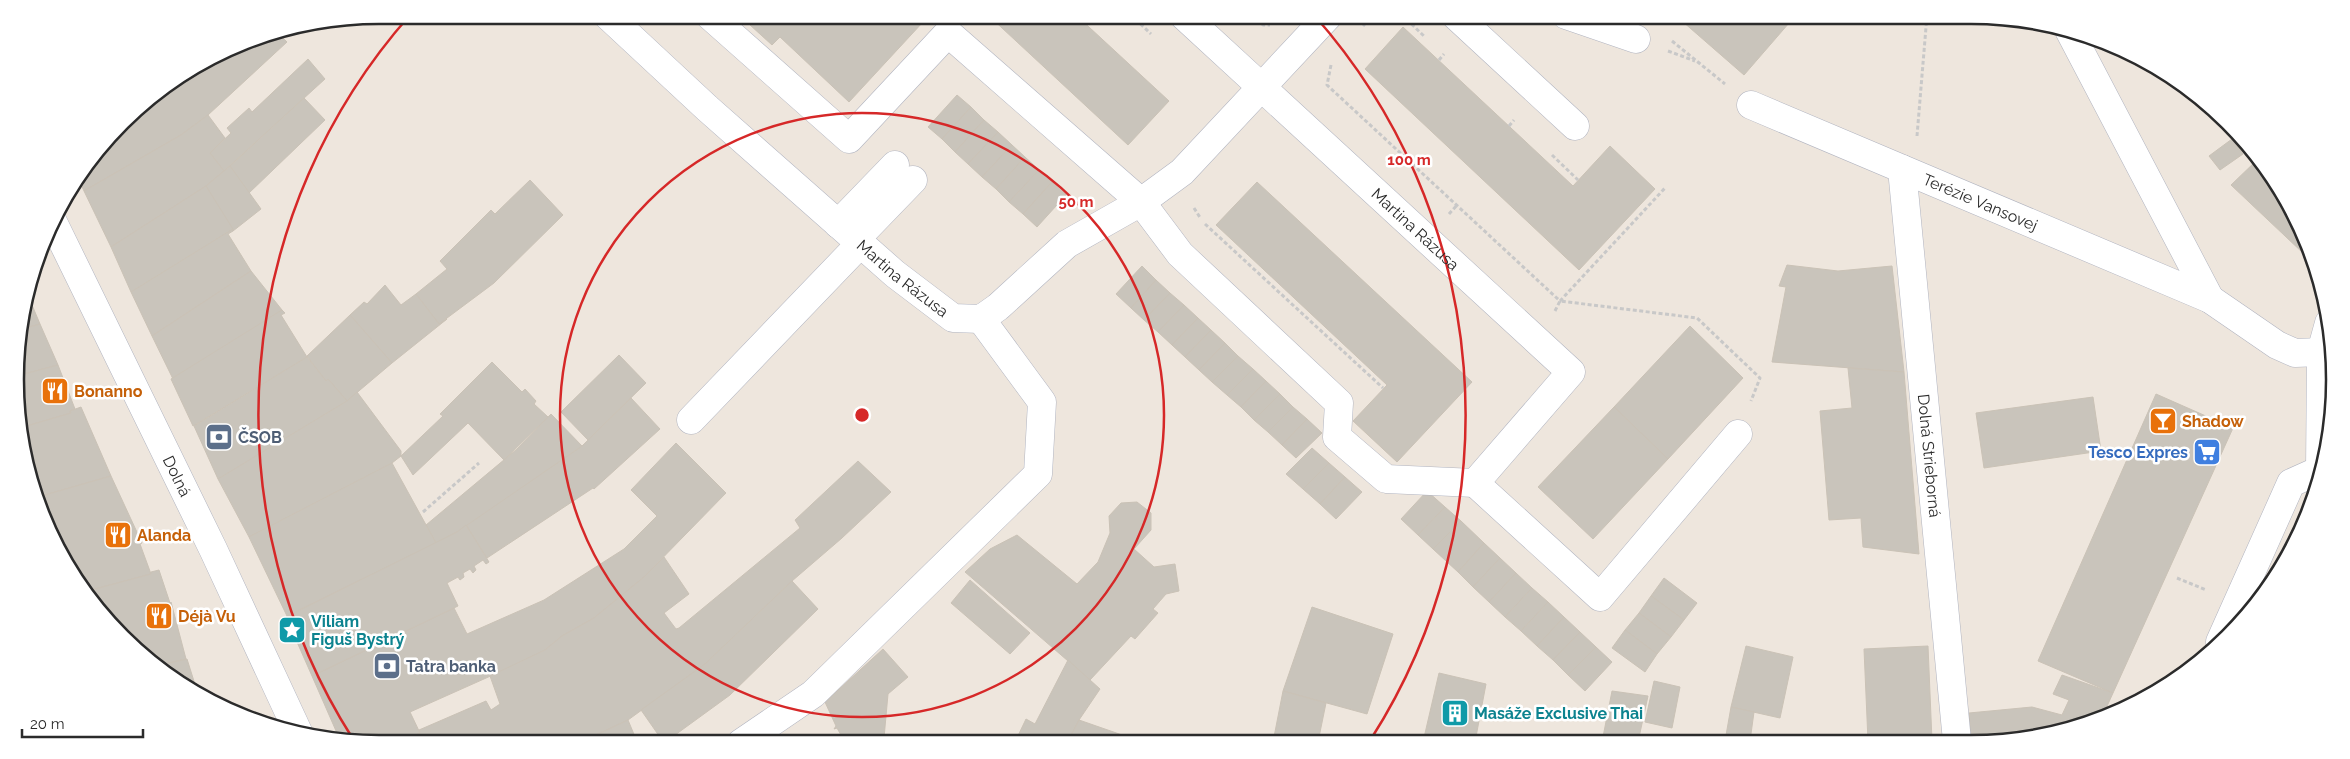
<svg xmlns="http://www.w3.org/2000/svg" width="2350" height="759" font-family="Raleway,sans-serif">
<rect width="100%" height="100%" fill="#eee6dd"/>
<g fill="#c9c4bb" stroke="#cac2b6">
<polygon points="739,15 844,15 846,17 847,15 916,15 923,22 849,102 780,37 772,45"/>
<polygon points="916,15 929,15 923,22"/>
<polygon points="988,15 1076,15 1169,101 1128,145"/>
<polygon points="1687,15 1796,15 1744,75 1682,21"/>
<polygon points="1403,27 1573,186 1610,146 1655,189 1579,270 1365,69"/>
<polygon points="277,32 287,42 208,115 181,135 84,191 78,178 91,157 139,106 240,43"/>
<polygon points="308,59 325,79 224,171 210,153 231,133 227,128 249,108 252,112"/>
<polygon points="957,95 971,107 942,139 928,127"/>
<polygon points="304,98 325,120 249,193 230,166"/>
<polygon points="971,107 984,120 955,152 942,139"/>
<polygon points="208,115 225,138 210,153 224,171 206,186 111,247 84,191 181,135"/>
<polygon points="984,120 998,132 968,164 955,152"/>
<polygon points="998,132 1012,145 982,177 968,164"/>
<polygon points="2232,139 2243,154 2220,170 2209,156"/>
<polygon points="1012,145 1025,157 996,189 982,177"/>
<polygon points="1025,157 1039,170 1009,202 996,189"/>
<polygon points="2256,161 2277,183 2307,240 2309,247 2303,253 2231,185"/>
<polygon points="230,166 261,209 233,231 206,186"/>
<polygon points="1039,170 1052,182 1023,214 1009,202"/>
<polygon points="530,180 563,215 494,283 439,324 416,294 447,269 440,261 491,210 495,214"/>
<polygon points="1052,182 1066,195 1037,227 1023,214"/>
<polygon points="1257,182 1472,382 1397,462 1353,421 1387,385 1216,225"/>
<polygon points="206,186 233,229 131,292 111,247"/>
<polygon points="233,229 233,231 228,234 251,271 152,336 131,292"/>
<polygon points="1787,265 1838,271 1892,266 1904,372 1772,362 1786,287 1779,286"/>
<polygon points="1142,266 1156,280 1131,308 1116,294"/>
<polygon points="251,271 282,310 173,379 152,336"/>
<polygon points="1156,280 1170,293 1144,320 1131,308"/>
<polygon points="385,285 401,305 416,294 439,324 447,319 392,363 350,315 364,302 367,304"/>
<polygon points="1170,293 1184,305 1158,332 1144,320"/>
<polygon points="29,298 40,324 19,330"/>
<polygon points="1184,305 1198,318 1172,345 1158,332"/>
<polygon points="282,310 285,313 281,315 307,357 193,426 171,379"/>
<polygon points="350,315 392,363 347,401 328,379 326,381 307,356"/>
<polygon points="1198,318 1211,330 1185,357 1172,345"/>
<polygon points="40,324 58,365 17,376 19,330"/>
<polygon points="1690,326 1743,378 1668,459 1614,407"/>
<polygon points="1211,330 1225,343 1199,370 1185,357"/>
<polygon points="1225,343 1238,356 1212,382 1199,370"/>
<polygon points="619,355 646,383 588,440 561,412"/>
<polygon points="1238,356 1253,369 1227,395 1212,382"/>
<polygon points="307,357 326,381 328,379 347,401 218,479 194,426"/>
<polygon points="492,362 522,392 525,389 536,401 534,404 548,417 504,460 468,423 413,475 401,456 443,416 440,414"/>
<polygon points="58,365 75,409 70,411 71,413 20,428 16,404 17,376"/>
<polygon points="1848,368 1904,372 1919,554 1863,547 1861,518 1829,520 1820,411 1852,408"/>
<polygon points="1253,369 1266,381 1241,407 1227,395"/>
<polygon points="1266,381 1280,394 1254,420 1241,407"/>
<polygon points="357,392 401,451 401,456 392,463 249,537 218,479 347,401"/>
<polygon points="1280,394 1293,407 1268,432 1254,420"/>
<polygon points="2156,394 2233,428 2113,693 2038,661"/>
<polygon points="2093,397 2101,451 1984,468 1976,413"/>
<polygon points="631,398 660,429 594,489 593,488 487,558 466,525 582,446"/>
<polygon points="81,407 111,476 38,497 27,474 20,428 71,413 70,411"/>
<polygon points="1293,407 1307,419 1282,445 1268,432"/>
<polygon points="1614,407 1668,459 1593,539 1538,487"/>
<polygon points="551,414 582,446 457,532 436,543 426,525 517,449"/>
<polygon points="1307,419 1322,433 1296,458 1282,445"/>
<polygon points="676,443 726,493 644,577 594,618 562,636 545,650 513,666 410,712 420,733 396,744 340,740 312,676 454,608 467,634 544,600 624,549 657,516 631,490"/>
<polygon points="1312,448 1329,463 1303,489 1286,474"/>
<polygon points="858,461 891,492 842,538 792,581 705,664 628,720 577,744 396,744 420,733 419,730 486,701 491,710 500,704 490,676 545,650 562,636 594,618 644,577 664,557 689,594 664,613 676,629 679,628 800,528 795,520"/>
<polygon points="392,463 436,543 287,616 249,537"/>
<polygon points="1329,463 1345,477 1320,504 1303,489"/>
<polygon points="111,476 142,543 140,544 151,574 84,592 77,582 38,497"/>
<polygon points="1345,477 1362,492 1336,519 1320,504"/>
<polygon points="1427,491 1445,507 1418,535 1401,519"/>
<polygon points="1137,502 1151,513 1151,530 1134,549 1154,567 1175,564 1179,591 1166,594 1153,609 1158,613 1135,639 1131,636 1090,680 965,572 990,549 1017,535 1077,584 1098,562 1110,533 1109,516 1121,503"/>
<polygon points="1445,507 1461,521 1433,549 1418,535"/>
<polygon points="1461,521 1484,543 1458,572 1433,549"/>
<polygon points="466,525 489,562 486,564 483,560 474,566 476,570 473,573 470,569 463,573 464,577 460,580 458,577 447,583 458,606 312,676 286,617 457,532"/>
<polygon points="1484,543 1500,558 1473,587 1458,572"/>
<polygon points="1500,558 1516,573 1489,602 1473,587"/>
<polygon points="159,570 170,603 171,602 186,659 156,666 122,637 84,592 151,574 151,572"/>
<polygon points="1516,573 1532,588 1505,617 1489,602"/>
<polygon points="1664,578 1697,603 1684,620 1651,596"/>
<polygon points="970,580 1030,633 1010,654 951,603"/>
<polygon points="792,581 818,609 730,695 664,743 641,710 705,664"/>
<polygon points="1532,588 1548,602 1521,631 1505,617"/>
<polygon points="1651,596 1684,620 1671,637 1639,613"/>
<polygon points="1548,602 1564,617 1537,646 1521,631"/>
<polygon points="1312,607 1393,634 1367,714 1283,691"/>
<polygon points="1639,613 1671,637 1657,654 1625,630"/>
<polygon points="1564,617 1580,632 1553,660 1537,646"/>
<polygon points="1625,630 1657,654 1645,672 1612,648"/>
<polygon points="1580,632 1596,647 1568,675 1553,660"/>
<polygon points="1746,646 1793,657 1780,718 1731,707"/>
<polygon points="1928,646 1932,741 1868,741 1864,649"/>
<polygon points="1596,647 1612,662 1585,691 1568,675"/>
<polygon points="883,649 908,677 888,694 884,738 867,743 852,743 851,740 843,742 841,737 838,738 837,736 841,735 837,728 834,729 836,726 825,702"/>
<polygon points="187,659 198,694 177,682 156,666"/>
<polygon points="1068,660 1100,689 1079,720 1067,743 1015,742 1026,719 1035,724"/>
<polygon points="1439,673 1486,684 1475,742 1423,742"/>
<polygon points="2062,675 2113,693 2103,715 2018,741 1971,741 1969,713 2032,707 2062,715 2069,700 2053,694"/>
<polygon points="1654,681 1680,687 1672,728 1645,722"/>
<polygon points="1283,691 1326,703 1318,742 1273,742"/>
<polygon points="1612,691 1648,696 1638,742 1602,742"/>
<polygon points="1731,707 1754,712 1750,741 1725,741"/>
<polygon points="628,720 638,744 577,744"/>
<polygon points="1079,720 1125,736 1123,743 1067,743"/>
<polygon points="1677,735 1686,741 1666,742 1671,736"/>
</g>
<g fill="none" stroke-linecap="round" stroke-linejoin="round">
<g stroke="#b1b4c0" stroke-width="29">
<g id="minor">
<path id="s1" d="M607,15l100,93 188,166 58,44 28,1 17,-12 69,-63 74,-42 41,-30 147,-157"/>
<polyline points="709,15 849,139 948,33 1141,202 1180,254 1339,403 1337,437 1386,479 1475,483"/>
<path id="s2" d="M1183,15l388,357 -96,111 125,114 138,-163"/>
<polyline points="1455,15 1575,126"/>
<polyline points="1566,15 1636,39"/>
<polyline points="2069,30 2210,299"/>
<path id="s3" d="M1751,105l459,194 67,46 18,8 26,-1"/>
<path id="s4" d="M1902,169l55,572"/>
<path id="s5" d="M52,220l161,329 86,185"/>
<polyline points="838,224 895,165"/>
<polyline points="855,240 913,180"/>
<polyline points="691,420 860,244"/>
<polyline points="2320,472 2321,352 2329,323"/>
<polyline points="2220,642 2291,483 2320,470"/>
<polyline points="741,743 813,694 1038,474 1042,402 981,319"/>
</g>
</g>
<g stroke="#c8c8c8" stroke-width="3" stroke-dasharray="4 2.5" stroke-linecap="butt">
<polyline points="1131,15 1151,34"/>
<polyline points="1252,15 1263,25 1270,25"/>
<polyline points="1402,15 1425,37"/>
<polyline points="1363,26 1373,15"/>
<polyline points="1672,41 1725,84"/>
<polyline points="1668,51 1695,61"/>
<polyline points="1439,60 1444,54"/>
<polyline points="1331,65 1327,85 1560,301 1665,188"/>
<polyline points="1509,126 1514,120"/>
<polyline points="1917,136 1927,15"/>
<polyline points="1552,155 1578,180"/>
<polyline points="1194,208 1201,219"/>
<polyline points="1449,214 1457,205"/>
<polyline points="1205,224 1383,388"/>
<polyline points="1555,311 1560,301 1697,318 1760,378 1751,401"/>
<polyline points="423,512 479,463"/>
<polyline points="2177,578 2206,590"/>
</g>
<use href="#minor" stroke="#fff" stroke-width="28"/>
</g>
<g fill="none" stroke="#d62828" stroke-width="2.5">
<circle cx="862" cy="415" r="302"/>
<path d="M353 739A603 603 0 0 1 410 15M1314 15A603 603 0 0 1 1371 739"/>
</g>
<defs>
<g id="restaurant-square" transform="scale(1.4375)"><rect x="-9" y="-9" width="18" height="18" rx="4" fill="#e8710a" stroke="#fff"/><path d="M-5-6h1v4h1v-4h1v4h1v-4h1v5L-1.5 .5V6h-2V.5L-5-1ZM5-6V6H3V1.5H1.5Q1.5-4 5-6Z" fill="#fff"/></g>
<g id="bar-square" transform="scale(1.4375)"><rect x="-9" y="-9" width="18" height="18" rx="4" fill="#e8710a" stroke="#fff"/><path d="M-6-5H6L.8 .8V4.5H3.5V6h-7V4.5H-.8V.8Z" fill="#fff"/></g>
<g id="bank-square" transform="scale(1.4375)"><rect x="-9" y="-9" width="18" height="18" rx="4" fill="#5c6f8a" stroke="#fff"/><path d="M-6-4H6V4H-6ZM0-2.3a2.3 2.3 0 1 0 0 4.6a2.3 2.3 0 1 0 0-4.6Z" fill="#fff"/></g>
<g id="supermarket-square" transform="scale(1.4375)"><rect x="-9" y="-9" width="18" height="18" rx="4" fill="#3f7fe0" stroke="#fff"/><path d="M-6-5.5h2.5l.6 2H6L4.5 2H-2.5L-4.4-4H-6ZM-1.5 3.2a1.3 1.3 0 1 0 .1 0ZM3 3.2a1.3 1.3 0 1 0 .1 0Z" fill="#fff"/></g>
<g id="sight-square" transform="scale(1.4375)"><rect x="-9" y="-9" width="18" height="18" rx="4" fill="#0f9aa8" stroke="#fff"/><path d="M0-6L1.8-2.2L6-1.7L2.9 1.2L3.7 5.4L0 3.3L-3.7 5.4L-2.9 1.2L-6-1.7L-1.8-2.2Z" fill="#fff"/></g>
<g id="building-square" transform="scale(1.4375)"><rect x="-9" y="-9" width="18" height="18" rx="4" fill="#0f9aa8" stroke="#fff"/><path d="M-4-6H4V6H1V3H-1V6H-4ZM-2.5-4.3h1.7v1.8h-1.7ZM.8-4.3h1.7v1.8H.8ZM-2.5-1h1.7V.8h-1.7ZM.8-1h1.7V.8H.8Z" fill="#fff"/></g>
</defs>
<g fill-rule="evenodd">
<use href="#restaurant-square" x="55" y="391"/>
<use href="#bar-square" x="2163" y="421"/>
<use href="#bank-square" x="219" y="437"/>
<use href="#supermarket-square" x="2207" y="452"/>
<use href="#restaurant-square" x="118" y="535"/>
<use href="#restaurant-square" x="159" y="616"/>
<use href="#sight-square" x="292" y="630"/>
<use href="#bank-square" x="387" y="666"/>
<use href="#building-square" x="1455" y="713"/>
</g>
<g text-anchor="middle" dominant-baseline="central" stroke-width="5" stroke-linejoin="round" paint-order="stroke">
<g font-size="16" fill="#2b2b2b" stroke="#fff">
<text stroke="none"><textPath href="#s3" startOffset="249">Terézie Vansovej</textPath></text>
<text stroke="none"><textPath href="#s2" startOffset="316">Martina Rázusa</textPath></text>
<text stroke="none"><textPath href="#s1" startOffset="396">Martina Rázusa</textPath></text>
<text stroke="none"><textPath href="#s4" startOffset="288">Dolná Strieborná</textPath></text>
<text stroke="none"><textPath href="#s5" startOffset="285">Dolná</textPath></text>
</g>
<g font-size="16" font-weight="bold" fill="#c56008" stroke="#fff" text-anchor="start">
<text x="74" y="391">Bonanno</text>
<text x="2182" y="421">Shadow</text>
<text x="137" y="535">Alanda</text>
<text x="178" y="616">Déjà Vu</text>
</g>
<g font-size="16" font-weight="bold" fill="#4e5e75" stroke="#fff" text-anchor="start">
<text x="238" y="437">ČSOB</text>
<text x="406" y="666">Tatra banka</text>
</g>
<g font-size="16" font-weight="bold" fill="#366cbe" stroke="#fff" text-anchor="end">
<text x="2188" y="452">Tesco Expres</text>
</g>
<g font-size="16" font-weight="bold" fill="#0d838f" stroke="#fff" text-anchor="start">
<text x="311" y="621">Viliam<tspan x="311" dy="18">Figuš Bystrý</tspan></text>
<text x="1474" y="713">Masáže Exclusive Thai</text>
</g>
</g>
<path d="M0 0H2350V759H0ZM379 24H1971A355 355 0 0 1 2326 379V380A355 355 0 0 1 1971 735H379A355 355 0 0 1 24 380V379A355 355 0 0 1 379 24Z" fill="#fff" fill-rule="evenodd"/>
<path fill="none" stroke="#2b2b2b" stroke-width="2.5" d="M379 24H1971A355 355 0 0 1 2326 379V380A355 355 0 0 1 1971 735H379A355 355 0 0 1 24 380V379A355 355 0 0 1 379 24Z"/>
<circle cx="862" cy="415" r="8" fill="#d62828" stroke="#fff" stroke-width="2.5"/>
<g font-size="15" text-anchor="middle" font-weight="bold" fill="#d62828" stroke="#fff" stroke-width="5" stroke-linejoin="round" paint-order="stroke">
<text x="1409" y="165">100 m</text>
<text x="1076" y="207">50 m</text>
</g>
<path d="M22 729v8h121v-8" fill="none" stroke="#2b2b2b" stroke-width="2.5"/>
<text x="30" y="729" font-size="15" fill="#2b2b2b" stroke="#ffffff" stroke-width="4" paint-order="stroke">20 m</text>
</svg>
